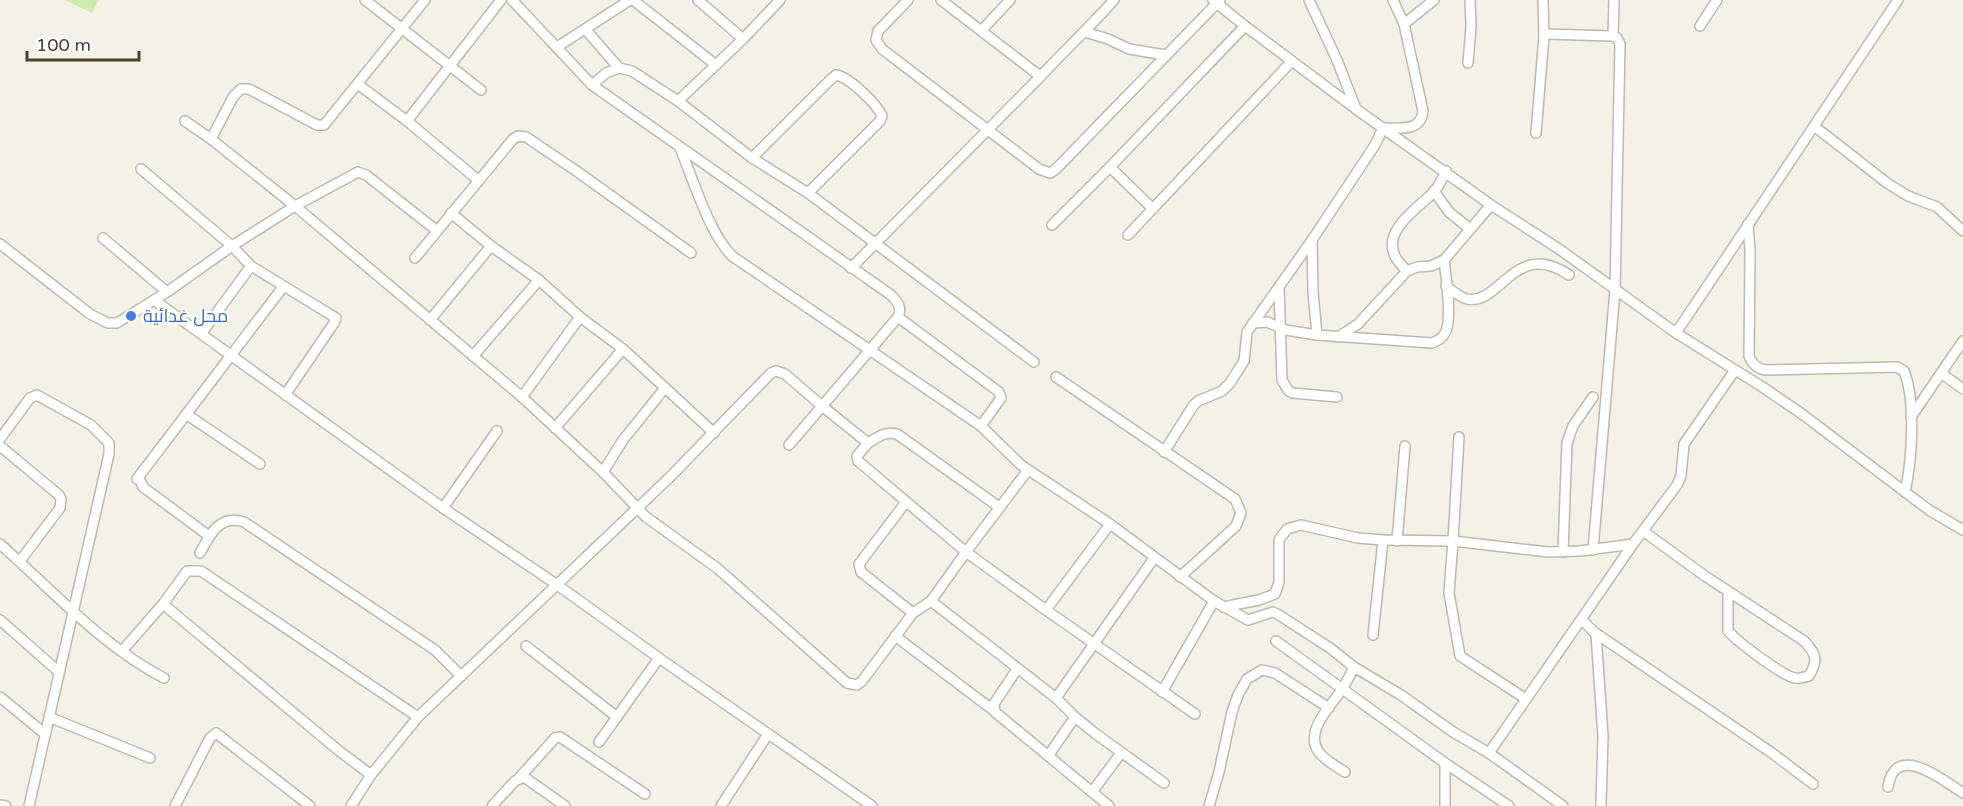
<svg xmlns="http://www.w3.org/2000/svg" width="1963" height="806" font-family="'Varela Round',Cairo,sans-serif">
<rect width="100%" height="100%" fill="#f4f1e7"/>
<polygon fill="#cdebad" points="65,0 99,0 92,13"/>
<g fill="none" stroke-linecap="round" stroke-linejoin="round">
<g stroke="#c0b9a9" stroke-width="12">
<g id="street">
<polyline points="365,0 481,90"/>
<path d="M512,0l80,85 299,210c7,7 11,13 7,22l-109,128"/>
<polyline points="633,0 716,65"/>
<polyline points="698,0 743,39"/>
<polyline points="908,0 878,31 876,40 882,49 1039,169 1050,173 1056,169 1220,0"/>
<polyline points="941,0 1040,76"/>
<polyline points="1213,0 1245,26 1356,109 1491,205 1559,249 1676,333 1761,386 1802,414 1929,510 1963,530"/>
<polyline points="1309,0 1337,60 1356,109"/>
<polyline points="1404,24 1434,0"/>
<polyline points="1700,26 1717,0"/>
<polyline points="586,30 619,68"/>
<polyline points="981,31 1010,0"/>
<polyline points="1085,32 1108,39 1129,49 1166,55"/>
<polyline points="1544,34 1613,36 1617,38 1620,44 1615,290 1593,550"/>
<polyline points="1613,36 1614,0"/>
<polyline points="557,47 630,0"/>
<polyline points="1468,63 1471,27 1470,0"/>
<polyline points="359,85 407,121 478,180"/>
<polyline points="592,85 606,73 619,68 632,71 678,101 752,158 808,193 1034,362"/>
<polyline points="678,101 743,39 780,0"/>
<polyline points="185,121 211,139 295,206 522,397 603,472 646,517 717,568 847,683 857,685 862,681 913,613 931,601 966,552 1028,470"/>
<polyline points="407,121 501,0"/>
<polyline points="1814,126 1887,183 1908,196 1937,207 1963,231"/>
<polyline points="1536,133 1544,36 1543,0"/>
<polyline points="211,139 233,97 241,89 249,89 317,125 324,125 425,0"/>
<path d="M680,148c13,31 29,85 52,108l249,170 40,39 89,59 104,77 34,19 25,-8 6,3 51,33 24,19 47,28 52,37 36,21 74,53"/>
<path d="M752,158l78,-78 6,-5c13,2 41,29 46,41l-2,5 -72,72"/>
<polyline points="1110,167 1153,209"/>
<polyline points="141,169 232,246 251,266 336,318 334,323 285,395"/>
<polyline points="1434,191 1449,212 1470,229"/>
<polyline points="451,213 491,246 539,280 580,317 623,349 714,433"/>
<path d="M1748,224l2,27 -1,105c3,8 9,13 17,14l131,-3 7,4c12,30 8,90 1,121"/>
<polyline points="1052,225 1110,167 1245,26"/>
<polyline points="1128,235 1292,61"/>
<polyline points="103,238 167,292"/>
<polyline points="1312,240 1313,292 1317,335"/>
<polyline points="0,244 90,314 108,323 117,323 167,292 232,246 295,206 358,172 366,175 436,230"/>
<polyline points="415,258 513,139 518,136 526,137 575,170 691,253"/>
<path d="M851,268c63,-63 125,-126 187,-189 25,-27 52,-52 76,-79"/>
<path d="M1407,271c-4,-4 -9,-9 -12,-15 -13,-26 24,-49 39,-64 5,-6 8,-13 12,-21"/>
<path d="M1446,286c7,5 13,11 21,13 33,7 49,-61 102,-24"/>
<polyline points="1279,287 1282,380 1288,390 1292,393 1337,397"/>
<polyline points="154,300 443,508 556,584 659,658 872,806"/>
<polyline points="898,317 999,392 1001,398 981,426"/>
<polyline points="430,320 491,246"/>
<path d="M1253,323l14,-1 19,8 31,5 115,8c7,-3 11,-5 14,-12 6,-15 0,-54 -2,-71"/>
<polyline points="1676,333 1898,0"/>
<polyline points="201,334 251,266"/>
<polyline points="1338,337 1358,324 1407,271 1417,267 1431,266 1444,260 1491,205"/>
<polyline points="1963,341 1941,373 1963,389"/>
<polyline points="473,356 539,280"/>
<polyline points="1056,377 1235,499 1241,513 1236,526 1180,577"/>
<polyline points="522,397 580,317"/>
<polyline points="186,414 260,464"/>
<polyline points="1911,417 1941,373"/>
<polyline points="555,428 623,349"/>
<polyline points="0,439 30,398 37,395 91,425 109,443 109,454 29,806"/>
<path d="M868,443c10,-6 17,-12 29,-9l102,73"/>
<polyline points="0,446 59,495 61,499 60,508 20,561"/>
<path d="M1164,452l29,-46 5,-5 24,-10 8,-8 14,-22 3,-29 65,-92 63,-95 8,-17c17,0 38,4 40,-17l-19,-87 -11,-24"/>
<polyline points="603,472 623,440 665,388"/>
<polyline points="906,502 859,564 861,572 913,613"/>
<polyline points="443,508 497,431"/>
<path d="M1643,531l62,45 99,65c13,13 14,20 5,35 -4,1 -11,3 -14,2 -14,-3 -57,-36 -67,-47v-40"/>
<polyline points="209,536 143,487 140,480 137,479 283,287"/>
<polyline points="1397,541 1405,446"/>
<path d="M0,544c51,45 103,103 164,134"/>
<polyline points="1563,552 1567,443 1573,426 1593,397"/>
<path d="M200,553c10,-19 20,-39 44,-31l191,128 26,26"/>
<polyline points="931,601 1056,698 1075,717 1096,734 1164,783"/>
<polyline points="163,604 338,750 371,775"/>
<polyline points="1223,607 1259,600 1275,594 1279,582 1279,540 1287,529 1301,525 1358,538 1383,540 1453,541 1459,437"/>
<polyline points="1046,610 1110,524"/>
<polyline points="0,620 59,672"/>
<polyline points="1582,620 1594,632 1772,753 1813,784"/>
<polyline points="1596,634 1603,736 1601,806"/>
<polyline points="1373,635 1383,540"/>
<polyline points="895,636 993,710"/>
<polyline points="1276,641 1445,763"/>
<polyline points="526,646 617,717"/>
<polyline points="122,651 163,604 187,571 201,571 418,717"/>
<polyline points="1017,669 994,704 995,712 1109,806"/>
<polyline points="1162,692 1214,601"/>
<polyline points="0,697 45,734"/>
<polyline points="1056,698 1154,558"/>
<polyline points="1526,699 1460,656 1449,593 1453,541 1548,552 1580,551 1633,544"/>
<polyline points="49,717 150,758"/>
<polyline points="599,742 659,658"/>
<polyline points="1489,753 1633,544 1677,485 1681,476 1684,444 1735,370"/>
<polyline points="1048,756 1075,717"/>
<path d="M1345,772c-9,-6 -21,-12 -27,-21 -13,-20 12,-44 22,-59 6,-8 10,-17 14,-25"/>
<polyline points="519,778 555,738 560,737 645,794"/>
<path d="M1888,787c7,-46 55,-7 75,6"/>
<polyline points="1092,792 1121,753"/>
<polyline points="0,805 6,806"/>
<polyline points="175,806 210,738 216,733 310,806"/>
<polyline points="351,806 371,775 418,717 670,477 771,373 776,371 785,374 822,406 868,443 857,456 858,461 966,552 1046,610 1195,714"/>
<polyline points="492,806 515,781 524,777 565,806"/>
<polyline points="721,806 768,734"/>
<polyline points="1209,806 1219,772 1232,712 1238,695 1247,679 1262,670 1275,673 1329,708"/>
<polyline points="1445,806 1445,763 1509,806"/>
</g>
</g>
<use href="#street" stroke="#fff" stroke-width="9"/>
</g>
<circle fill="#3f7fe0" stroke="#fff" stroke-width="2" cx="131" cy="316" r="6"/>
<g text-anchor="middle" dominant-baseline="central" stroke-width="4.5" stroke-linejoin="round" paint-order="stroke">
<g font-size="18" fill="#366cbe" stroke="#fff" text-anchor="start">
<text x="143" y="316">محل غدائية</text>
</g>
</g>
<path d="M27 51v9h112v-9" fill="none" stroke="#484135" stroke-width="3"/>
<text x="36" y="51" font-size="18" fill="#484135" stroke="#ffffff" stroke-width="4.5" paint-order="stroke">100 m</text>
</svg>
